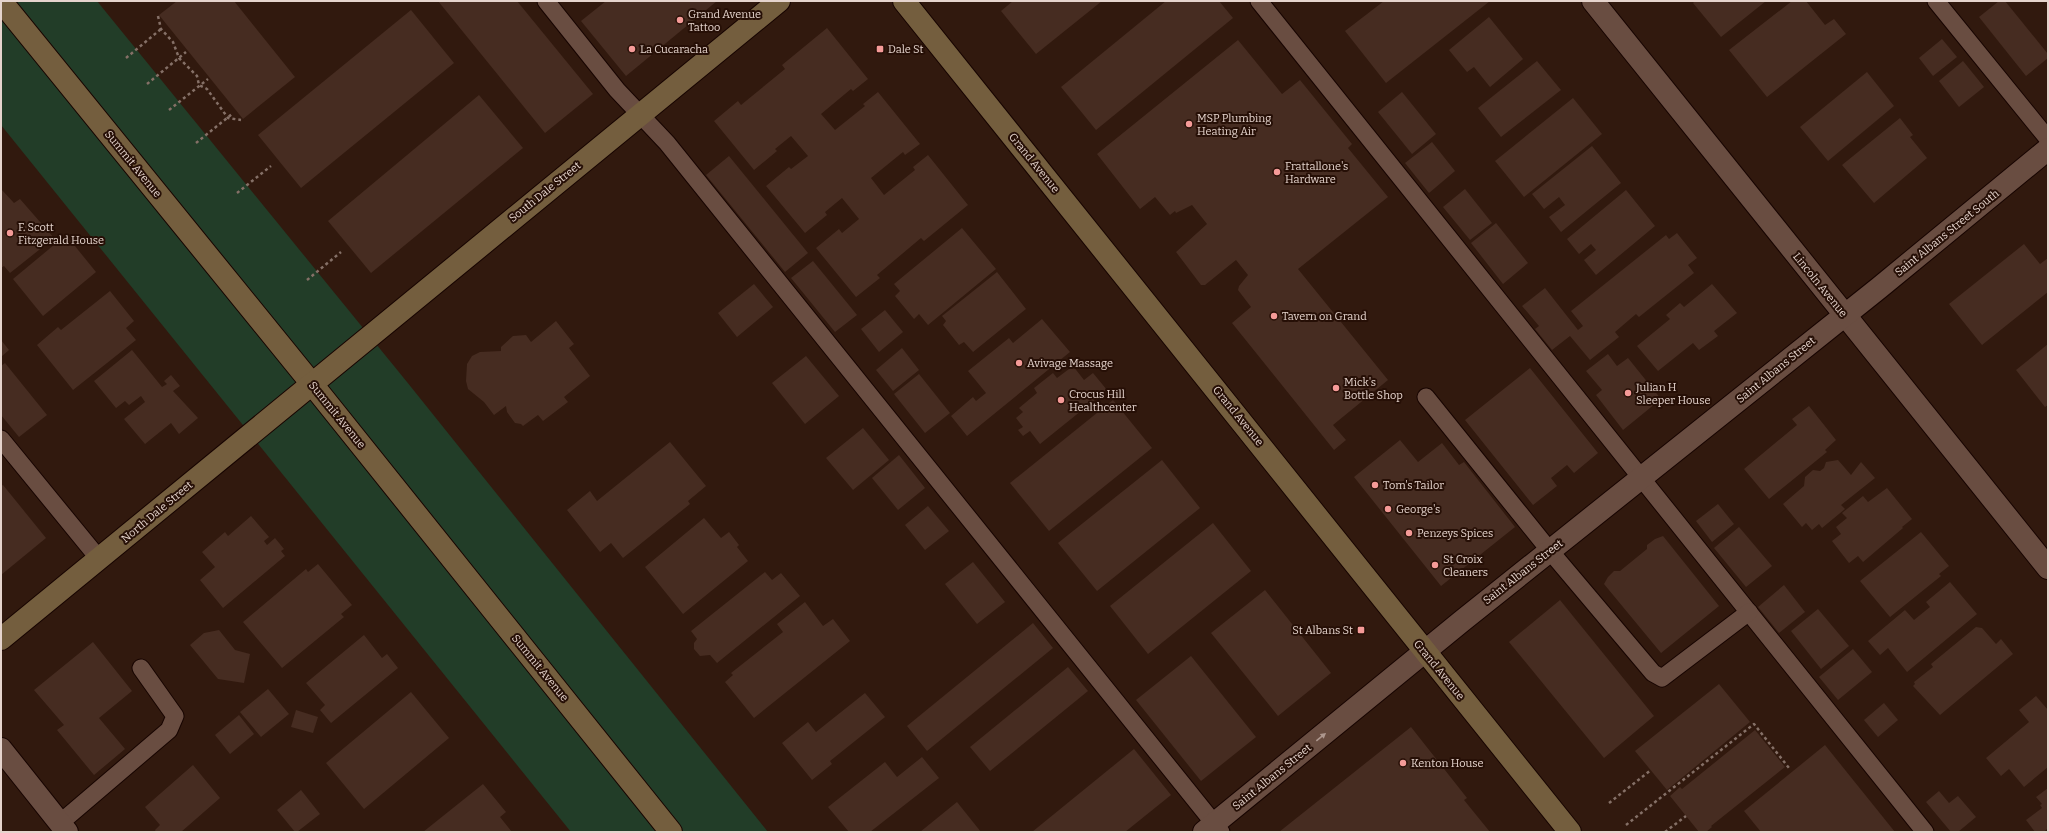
<svg xmlns="http://www.w3.org/2000/svg" width="2049" height="833" font-family="Bitter,serif">
<rect width="100%" height="100%" fill="#31190e"/>
<polygon fill="#223d28" points="1,1 97,1 407,382 768,832 571,832 1,125"/>
<g fill="#462c21">
<polygon points="177,1 234,1 295,77 243,119 159,15"/>
<polygon points="438,1 517,1 593,94 545,133"/>
<polygon points="606,1 717,1 626,76 581,21"/>
<polygon points="1013,1 1102,1 1036,54 1001,11"/>
<polygon points="1166,1 1219,1 1233,18 1096,130 1061,87"/>
<polygon points="1384,1 1490,1 1386,83 1345,31"/>
<polygon points="1695,1 1766,1 1721,37 1693,3"/>
<polygon points="1792,1 1806,1 1825,25 1834,19 1846,34 1767,97 1729,50"/>
<polygon points="1999,1 2005,1 2048,54 2048,58 2026,76 1979,17"/>
<polygon points="411,10 454,63 301,188 258,135"/>
<polygon points="1489,17 1523,59 1490,87 1474,67 1467,72 1449,50"/>
<polygon points="827,28 868,79 853,91 851,89 821,114 835,130 865,106 863,104 878,92 920,144 905,155 903,152 871,178 884,195 915,170 913,167 928,155 968,205 924,241 921,238 877,275 880,278 856,297 816,248 839,229 842,233 859,219 842,198 825,212 827,215 805,233 766,186 789,167 791,169 808,156 791,136 775,149 777,151 754,170 714,121 738,101 741,105 785,69 782,65"/>
<polygon points="1942,39 1957,57 1933,76 1919,58"/>
<polygon points="1238,40 1282,94 1300,80 1352,144 1348,148 1388,197 1298,269 1388,380 1333,425 1346,440 1334,450 1232,323 1251,307 1238,290 1239,286 1248,275 1236,260 1205,285 1201,285 1176,252 1207,224 1192,205 1176,213 1175,211 1170,215 1155,197 1140,209 1097,154"/>
<polygon points="1537,61 1561,90 1501,137 1478,108"/>
<polygon points="1963,61 1984,87 1959,107 1939,81"/>
<polygon points="1867,72 1894,106 1828,161 1800,127"/>
<polygon points="1402,92 1436,134 1412,154 1378,112"/>
<polygon points="479,95 523,148 371,273 328,221"/>
<polygon points="1573,98 1602,134 1524,197 1495,161"/>
<polygon points="1900,118 1913,135 1910,137 1927,158 1874,203 1842,165"/>
<polygon points="1432,142 1455,171 1429,193 1405,163"/>
<polygon points="1592,146 1621,183 1561,232 1549,217 1565,205 1559,197 1544,209 1532,194"/>
<polygon points="729,156 808,253 785,272 706,175"/>
<polygon points="1,189 14,203 20,199 54,238 10,273 4,266 1,268"/>
<polygon points="1465,189 1492,223 1470,240 1443,207"/>
<polygon points="1626,190 1655,226 1596,275 1584,260 1596,250 1591,244 1579,254 1567,239"/>
<polygon points="1496,223 1528,263 1503,284 1471,243"/>
<polygon points="962,228 996,269 928,325 919,314 914,319 895,296 900,291 894,284"/>
<polygon points="1677,233 1697,258 1688,265 1694,273 1639,317 1636,314 1615,332 1619,337 1590,360 1570,336 1552,350 1535,329 1539,326 1522,306 1545,288 1578,330 1583,326 1571,311 1666,235 1669,239"/>
<polygon points="66,235 96,272 43,316 13,279"/>
<polygon points="2024,244 2040,264 2048,258 2048,292 1982,345 1949,304"/>
<polygon points="813,261 857,315 835,332 791,278"/>
<polygon points="997,272 1026,309 973,352 964,342 959,345 943,325 946,321 942,316"/>
<polygon points="754,284 773,307 737,337 718,313"/>
<polygon points="1712,284 1737,313 1714,331 1718,336 1699,350 1693,343 1658,371 1637,346 1670,319 1666,315 1680,303 1684,307"/>
<polygon points="110,291 134,321 126,328 136,340 73,390 37,345 58,327 61,330"/>
<polygon points="885,310 903,332 879,352 861,329"/>
<polygon points="1042,319 1070,352 967,436 951,416 973,397 976,401 986,393 968,371 1009,338 1013,343"/>
<polygon points="556,321 574,344 569,348 590,376 564,397 568,402 543,421 538,415 523,426 521,424 515,423 507,412 506,406 494,415 484,402 468,389 466,381 467,364 472,356 480,352 501,351 501,347 513,336 526,335 531,342"/>
<polygon points="1,340 9,350 1,357"/>
<polygon points="2048,344 2048,405 2045,407 2016,370"/>
<polygon points="902,348 919,370 893,391 876,370"/>
<polygon points="132,350 162,387 167,384 164,381 171,375 180,386 173,391 198,418 179,434 171,423 145,444 124,419 145,402 141,396 129,405 125,401 116,408 94,381"/>
<polygon points="1608,354 1617,366 1628,358 1661,399 1623,430 1596,395 1602,390 1586,371"/>
<polygon points="806,356 839,396 805,424 772,383"/>
<polygon points="5,363 47,415 19,437 1,415 1,366"/>
<polygon points="1073,366 1084,380 1093,373 1107,390 1040,444 1030,431 1023,436 1018,430 1023,427 1016,418 1023,412 1019,408 1037,393 1034,388 1053,373 1057,378"/>
<polygon points="1530,368 1598,453 1574,473 1567,465 1551,478 1557,486 1533,505 1465,420"/>
<polygon points="919,374 950,413 925,433 894,394"/>
<polygon points="1113,400 1152,448 1049,531 1010,483"/>
<polygon points="1809,406 1836,440 1825,450 1827,452 1769,499 1744,469 1797,425 1792,419"/>
<polygon points="863,428 889,460 853,490 826,458"/>
<polygon points="1400,440 1418,462 1442,443 1459,465 1464,462 1515,527 1441,586 1354,477"/>
<polygon points="670,442 706,486 688,501 690,504 623,558 611,543 600,552 567,510 590,491 597,501"/>
<polygon points="899,455 925,488 898,510 872,478"/>
<polygon points="1162,460 1200,508 1097,591 1058,543"/>
<polygon points="1838,460 1851,475 1861,462 1875,478 1841,505 1845,509 1822,528 1819,524 1812,530 1806,523 1802,527 1783,504 1804,486 1805,477 1813,470 1820,471 1824,468 1826,462"/>
<polygon points="3,485 46,538 1,575 1,486"/>
<polygon points="1887,488 1912,519 1902,527 1903,528 1863,562 1858,556 1849,563 1832,541 1841,534 1836,527 1847,518 1842,513 1863,496 1868,502"/>
<polygon points="1718,504 1734,524 1712,542 1696,521"/>
<polygon points="928,506 949,531 925,550 905,525"/>
<polygon points="251,516 269,537 264,541 267,545 275,538 284,549 281,551 285,556 223,608 200,580 215,567 202,552 225,532 228,536"/>
<polygon points="704,518 721,538 729,532 739,545 737,547 748,561 683,614 645,567"/>
<polygon points="1213,523 1251,571 1148,654 1110,606"/>
<polygon points="1739,527 1772,566 1746,587 1714,548"/>
<polygon points="1921,532 1949,566 1939,574 1941,576 1890,617 1860,581"/>
<polygon points="1663,536 1719,606 1661,653 1604,584 1608,577 1614,571 1620,571 1647,549 1647,545 1655,539"/>
<polygon points="973,562 1005,602 977,624 945,584"/>
<polygon points="318,564 352,605 341,614 344,617 282,668 243,622 306,569 308,572"/>
<polygon points="765,572 772,580 781,573 800,596 717,663 710,655 700,656 694,649 694,643 697,639 691,631"/>
<polygon points="1950,582 1977,614 1907,672 1888,648 1880,655 1868,641 1905,610 1914,620 1930,607 1926,602"/>
<polygon points="1784,585 1805,612 1779,633 1758,607"/>
<polygon points="1265,590 1331,673 1278,716 1211,633"/>
<polygon points="1560,600 1654,716 1604,758 1509,642"/>
<polygon points="805,602 823,626 833,619 850,641 754,718 725,682 733,675 731,673 783,632 777,624"/>
<polygon points="1818,609 1849,646 1821,669 1791,631"/>
<polygon points="1033,623 1053,648 927,751 907,726"/>
<polygon points="1976,627 1982,628 1996,644 2001,639 2013,654 1940,715 1913,686 1915,684 1914,682 1933,667 1931,664"/>
<polygon points="219,630 235,650 250,654 244,683 218,679 190,645 204,633"/>
<polygon points="364,635 382,658 387,654 398,668 331,723 320,710 325,705 306,683"/>
<polygon points="93,642 132,691 99,718 125,749 94,775 57,730 64,725 34,690"/>
<polygon points="1853,649 1872,672 1838,700 1819,677"/>
<polygon points="1191,656 1256,737 1201,781 1136,700"/>
<polygon points="1068,667 1088,691 990,771 970,747"/>
<polygon points="1719,684 1750,722 1667,790 1635,751"/>
<polygon points="268,689 289,714 261,737 240,712"/>
<polygon points="411,692 449,738 364,809 326,763"/>
<polygon points="865,693 885,717 830,761 832,764 812,780 782,743 808,722 816,732"/>
<polygon points="2036,696 2048,710 2048,767 2024,787 2009,769 2001,776 1986,758 2029,722 2019,710"/>
<polygon points="1884,703 1898,720 1878,737 1864,720"/>
<polygon points="296,710 318,717 313,733 291,727"/>
<polygon points="239,715 254,734 230,754 215,735"/>
<polygon points="1411,727 1467,798 1464,800 1490,832 1279,832"/>
<polygon points="1755,730 1785,767 1711,826 1712,827 1706,832 1699,832 1670,796 1680,787 1682,789"/>
<polygon points="1825,745 1895,832 1761,832 1744,811"/>
<polygon points="1134,749 1171,795 1125,832 1032,832"/>
<polygon points="922,757 939,778 870,832 849,832 828,807 885,762 897,777"/>
<polygon points="193,765 220,798 181,832 156,832 155,830 160,825 145,807"/>
<polygon points="483,784 506,812 500,817 512,832 423,832"/>
<polygon points="2048,788 2048,828 2044,832 2035,832 2026,820 2042,808 2040,805 2042,804 2036,797"/>
<polygon points="301,790 320,814 297,832 295,832 277,810"/>
<polygon points="1939,791 1949,803 1958,796 1976,817 1958,832 1951,832 1926,802"/>
<polygon points="957,802 981,832 920,832"/>
</g>
<g fill="none" stroke-linecap="round" stroke-linejoin="round">
<g stroke="#170400" stroke-width="19">
<g id="lane">
<polyline points="546,1 617,90 667,143 1221,832"/>
<polyline points="1259,1 1925,832"/>
<polyline points="1936,1 2048,139"/>
<polyline points="1426,397 1550,551 1653,673 1662,678 1749,612"/>
<polyline points="1,439 100,560"/>
<polyline points="60,823 169,730 175,716 141,668"/>
</g>
</g>
<g stroke="#170400" stroke-width="24">
<g id="street">
<polyline points="1593,1 2048,568"/>
<polyline points="1,749 67,832"/>
<polyline points="1204,832 1462,621 1879,288 2048,149"/>
</g>
</g>
<g stroke="#170400" stroke-width="24">
<g id="secondary">
<polyline points="1,1 312,384 671,832"/>
<polyline points="904,1 1570,832"/>
<polyline points="1,639 779,1"/>
</g>
</g>
<g stroke="#857067" stroke-width="2.5" stroke-dasharray="3 3" stroke-linecap="butt">
<polyline points="158,16 161,29 173,42 179,58 197,76 199,85 207,89 228,118 241,120"/>
<polyline points="126,58 161,29"/>
<polyline points="147,84 186,52"/>
<polyline points="169,110 208,79"/>
<polyline points="196,143 232,114"/>
<polyline points="237,193 271,166"/>
<polyline points="307,280 341,252"/>
<polyline points="1609,803 1651,770"/>
<polyline points="1626,825 1754,724 1789,768"/>
<polyline points="1665,832 1686,816"/>
</g>
<use href="#lane" stroke="#694d41" stroke-width="17"/>
<use href="#street" stroke="#694d41" stroke-width="22"/>
<use href="#secondary" stroke="#745e3e" stroke-width="22"/>
</g>
<defs><path id="oneway-solid" d="M-6-.8H1V-3.2L6.5 0L1 3.2V.8H-6Z"/></defs>
<use fill="#ad978e" href="#oneway-solid" transform="translate(1321 737) rotate(-39)"/>
<g fill="#f59b98" stroke="#260f06" stroke-width="1.5">
<circle cx="680" cy="20" r="4"/>
<circle cx="632" cy="49" r="4"/>
<rect x="876" y="45" width="8" height="8" rx="2"/>
<circle cx="1189" cy="124" r="4"/>
<circle cx="1277" cy="172" r="4"/>
<circle cx="10" cy="233" r="4"/>
<circle cx="1274" cy="316" r="4"/>
<circle cx="1019" cy="363" r="4"/>
<circle cx="1336" cy="388" r="4"/>
<circle cx="1628" cy="393" r="4"/>
<circle cx="1061" cy="400" r="4"/>
<circle cx="1375" cy="485" r="4"/>
<circle cx="1388" cy="509" r="4"/>
<circle cx="1409" cy="533" r="4"/>
<circle cx="1435" cy="565" r="4"/>
<rect x="1357" y="626" width="8" height="8" rx="2"/>
<circle cx="1403" cy="763" r="4"/>
</g>
<g text-anchor="middle" dominant-baseline="central" stroke-width="4" stroke-linejoin="round" paint-order="stroke">
<g font-size="11" fill="#e5d4cd" stroke="#260f06" text-anchor="start">
<text x="688" y="14">Grand Avenue<tspan x="688" dy="13">Tattoo</tspan></text>
<text x="640" y="49">La Cucaracha</text>
<text x="888" y="49">Dale St</text>
<text x="1197" y="118">MSP Plumbing<tspan x="1197" dy="13">Heating Air</tspan></text>
<text x="1285" y="166">Frattallone's<tspan x="1285" dy="13">Hardware</tspan></text>
<text x="18" y="227">F. Scott<tspan x="18" dy="13">Fitzgerald House</tspan></text>
<text x="1282" y="316">Tavern on Grand</text>
<text x="1027" y="363">Avivage Massage</text>
<text x="1344" y="382">Mick's<tspan x="1344" dy="13">Bottle Shop</tspan></text>
<text x="1636" y="387">Julian H<tspan x="1636" dy="13">Sleeper House</tspan></text>
<text x="1069" y="394">Crocus Hill<tspan x="1069" dy="13">Healthcenter</tspan></text>
<text x="1383" y="485">Tom's Tailor</text>
<text x="1396" y="509">George's</text>
<text x="1417" y="533">Penzeys Spices</text>
<text x="1443" y="559">St Croix<tspan x="1443" dy="13">Cleaners</tspan></text>
<text x="1353" y="630" text-anchor="end">St Albans St</text>
<text x="1411" y="763">Kenton House</text>
</g>
<g font-size="11" fill="#e5d4cd" stroke="#260f06">
<text transform="translate(1034 163) rotate(51)">Grand Avenue</text>
<text transform="translate(133 164) rotate(51)">Summit Avenue</text>
<text transform="translate(545 192) rotate(-39)">South Dale Street</text>
<text transform="translate(1947 233) rotate(-39)">Saint Albans Street South</text>
<text transform="translate(1820 285) rotate(51)">Lincoln Avenue</text>
<text transform="translate(1776 370) rotate(-39)">Saint Albans Street</text>
<text transform="translate(337 415) rotate(51)">Summit Avenue</text>
<text transform="translate(1238 416) rotate(51)">Grand Avenue</text>
<text transform="translate(157 512) rotate(-40)">North Dale Street</text>
<text transform="translate(1523 572) rotate(-38)">Saint Albans Street</text>
<text transform="translate(540 668) rotate(51)">Summit Avenue</text>
<text transform="translate(1439 670) rotate(51)">Grand Avenue</text>
<text transform="translate(1272 777) rotate(-39)">Saint Albans Street</text>
</g>
</g>
<rect width="2049" height="833" fill="none" stroke="#e5d4cd" stroke-width="4"/>
</svg>
